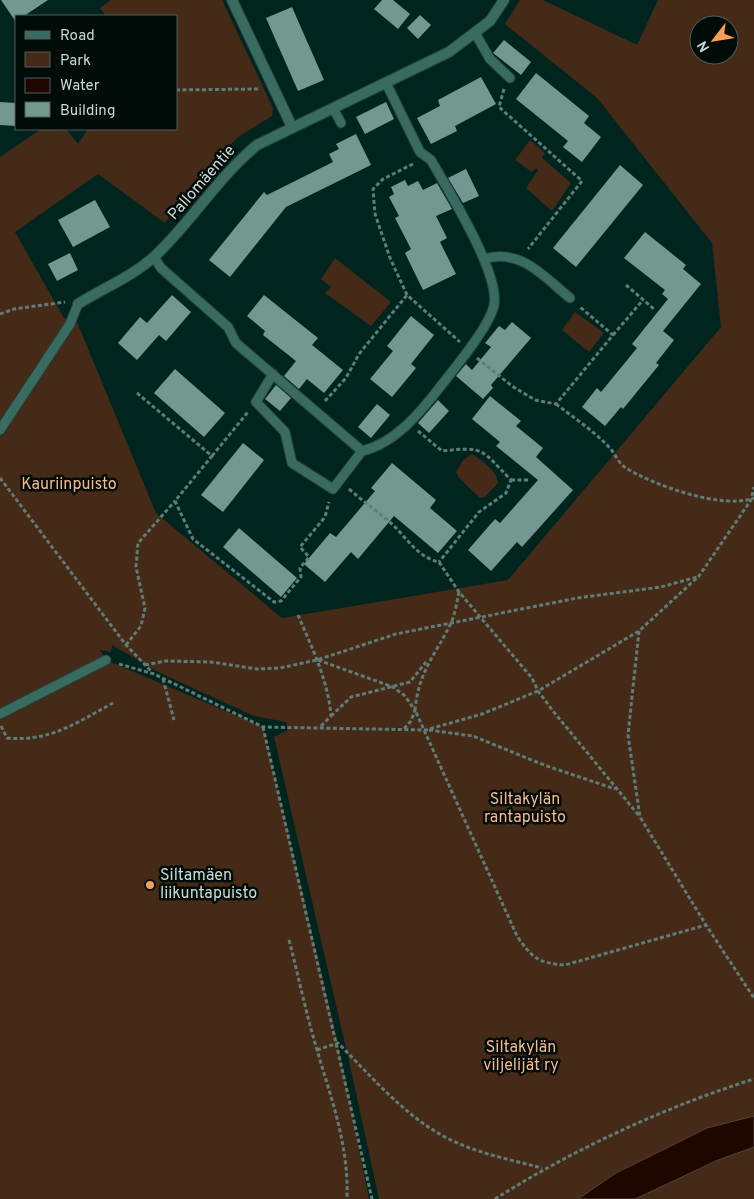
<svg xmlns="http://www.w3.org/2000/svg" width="754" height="1199" font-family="Overpass,sans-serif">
<rect width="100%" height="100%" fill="#00251f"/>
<g fill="#442a17" fill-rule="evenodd">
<path d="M111,0h111l51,108 -1,8 -34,21 -27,27 -46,59 -67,-49 -83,58 49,86 13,4 79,191 126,105 226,-38 213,-253 -9,-84 -115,-145 -92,-74 15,-24h23l94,45 21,-45h96v1116l-47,12 -91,45 -38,26h-199l-30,-138 -75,-324 14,-7 -2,-8 -32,-6 -96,-44 -46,-27 -1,7 -11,-2 6,10 157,67 75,316 31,156h-369v-1042l41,-28h25l12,15 10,-15h88v-113h-70l-6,-8zM699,25h30v30h-30z"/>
<polygon points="530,140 545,153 542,158 571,183 552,211 526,188 538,170 536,168 532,172 515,160"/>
<polygon points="335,258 391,302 371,326 325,293 331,287 321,279"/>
<polygon points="575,312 604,333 589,352 562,330"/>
<path d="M472,454c10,7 25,16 26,29l-13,14 -5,1 -21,-20 -3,-6 7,-12z"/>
<polygon points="754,1147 754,1199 635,1199 718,1160"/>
</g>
<polygon fill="#1f0700" stroke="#514640" points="754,1116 754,1147 718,1160 635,1199 578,1199 616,1173 707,1128"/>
<g fill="#739890">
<polygon points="1,0 48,0 24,16 16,16 16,22"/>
<polygon points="382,0 393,0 410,14 398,29 374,9"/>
<polygon points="292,7 324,80 298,91 266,18"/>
<polygon points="420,15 431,25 418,39 407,28"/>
<polygon points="504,40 531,62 521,75 493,53"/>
<polygon points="536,73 589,116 584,123 601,137 582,162 563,147 568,141 516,99"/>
<polygon points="481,77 496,104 455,126 457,131 431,144 417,118 440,106 438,100"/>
<polygon points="0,102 16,103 16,126 0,125"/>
<polygon points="386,102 394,119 365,134 356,117"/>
<polygon points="356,134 371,165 286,207 230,277 209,260 264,192 267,195 333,162 329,154 339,149 336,144"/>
<polygon points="620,165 643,185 576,267 553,248"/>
<polygon points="466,169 479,196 463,203 448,178"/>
<polygon points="405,180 408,186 418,181 423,190 437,183 452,209 436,216 447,238 440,242 456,274 423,290 405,253 411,249 395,218 399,216 389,197 394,194 391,187"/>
<polygon points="95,200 110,227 73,247 58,220"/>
<polygon points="645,232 686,265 683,269 701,284 663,331 674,340 656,363 659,365 623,409 621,407 605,426 582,407 597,388 601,392 637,348 632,344 668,299 662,294 665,290 624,258"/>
<polygon points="70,253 78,270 57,281 48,264"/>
<polygon points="172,295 191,312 166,341 159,335 137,360 118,343 140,317 147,323"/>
<polygon points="264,295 318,338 312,345 343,370 324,393 307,379 299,389 284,376 296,361 263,335 265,331 247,316"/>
<polygon points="411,316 434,335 411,364 416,368 392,397 370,379 393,351 387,346"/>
<polygon points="512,322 531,338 491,385 493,388 483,399 456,376 466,364 472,370 491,347 485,343 499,326 505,330"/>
<polygon points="175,369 225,413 204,437 154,393"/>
<polygon points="276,385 291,398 280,411 265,399"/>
<polygon points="490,396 521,421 516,426 543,448 536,457 573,490 522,547 517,542 491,571 468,550 495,519 500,523 538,480 496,446 500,442 472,419"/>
<polygon points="438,400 449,411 429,433 418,423"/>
<polygon points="377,404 390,415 371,438 358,427"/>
<polygon points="243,443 264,460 223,512 201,495"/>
<polygon points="392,463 436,500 430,508 457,531 438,553 394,516 358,559 351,552 325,582 304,564 330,533 336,537 375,491 371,488"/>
<polygon points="239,528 297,578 281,597 223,547"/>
</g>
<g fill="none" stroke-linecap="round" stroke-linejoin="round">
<g stroke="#20423c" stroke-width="11">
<g id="service">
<polyline points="475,33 490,59 510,78"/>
<polyline points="333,108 341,123"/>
<polyline points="154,257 161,268 228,327 236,343 362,451 333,489 292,463 285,432 256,402 273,374"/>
<path d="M484,259c37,-11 59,17 86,39"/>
<polyline points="0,430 70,324 78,304"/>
<path d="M362,451c32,-7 58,-38 78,-64 14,-18 50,-61 54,-82 6,-32 -46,-115 -63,-145l-11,-8 -34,-69"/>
<polyline points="0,714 106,660"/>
</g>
</g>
<g stroke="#20423c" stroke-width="12">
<g id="minor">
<polyline points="232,0 292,127"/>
<path d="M78,304c25,-16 56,-28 78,-49 36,-34 62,-78 101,-110l192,-93 41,-31 14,-21"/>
</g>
</g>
<g stroke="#5f7c77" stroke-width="3" stroke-dasharray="4 2.5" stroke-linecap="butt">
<polyline points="504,89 499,107 582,181 528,249"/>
<polyline points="176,90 258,89"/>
<polyline points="413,164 383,179 373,189 375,214 390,258 407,295 460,342"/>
<polyline points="626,285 655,310"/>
<polyline points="0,314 14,309 65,302"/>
<polyline points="613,335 643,300"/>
<polyline points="477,358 512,386 535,400 556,404 613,335 580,307"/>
<polyline points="137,393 212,456 175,501 193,539 274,602 281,601 301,577 300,568 309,557 300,547 325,517 329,502"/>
<polyline points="325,401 346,378 359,354 407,295"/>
<path d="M556,404c18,14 38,27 54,44 5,6 9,16 16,20 27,17 97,42 128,30"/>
<path d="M418,431l24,20c44,-5 39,-1 69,29l-5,13 -27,19 -40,50"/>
<polyline points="212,456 248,412"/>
<polyline points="0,478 126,645 152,672"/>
<polyline points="511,480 528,480"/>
<path d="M349,489c14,12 29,23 43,35 15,14 25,33 47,38l20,30 73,86 6,13 15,20 87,106"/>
<path d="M459,592c-2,10 -4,22 -8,31 -16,33 -32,47 -36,87l102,226c15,22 21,27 48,29l141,-40"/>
<path d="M298,615c14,33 30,65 33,101l-12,12"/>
<polyline points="639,631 628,735 640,817 706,925 754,998"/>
<polyline points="126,645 141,626 145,608 136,567 138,543 175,501"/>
<polyline points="318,660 393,687 405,696 415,710 411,721 403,730"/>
<polyline points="119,664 154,674 263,727 426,730 482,714 538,691 639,631 699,576 751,500 754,487"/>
<polyline points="145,665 166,661 211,662 257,669 280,668 317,660 396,634 577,598 661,587 697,577"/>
<polyline points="163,679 174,720"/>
<polyline points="331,716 351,697 410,682 426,662"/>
<path d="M1,726l6,12c43,4 69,-15 106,-35"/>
<polyline points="263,727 372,1199"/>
<polyline points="429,730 473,736 544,765 615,789"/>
<path d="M289,940c9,34 16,69 26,103 15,53 34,100 32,156"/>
<path d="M317,1050l21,-7c34,34 69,76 113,97 29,14 61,20 91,28"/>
<path d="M495,1199c79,-50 170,-92 259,-120"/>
</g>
<use href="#service" stroke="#3a6b61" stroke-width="9"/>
<use href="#minor" stroke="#3a6b61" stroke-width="10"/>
</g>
<circle fill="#fd9d54" stroke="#010b08" stroke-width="2" cx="150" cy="885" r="5"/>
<g text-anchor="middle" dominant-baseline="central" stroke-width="5" stroke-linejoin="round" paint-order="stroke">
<g font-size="16" fill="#c7dad6" stroke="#010b08">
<text transform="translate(202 183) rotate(-49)">Pallomäentie</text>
</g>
<g font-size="16" fill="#f7b88c" stroke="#010b08">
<text x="69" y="485">Kauriinpuisto</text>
<text x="525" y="800">Siltakylän<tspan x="525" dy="18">rantapuisto</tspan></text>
<text x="521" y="1048">Siltakylän<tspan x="521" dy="18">viljelijät ry</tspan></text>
</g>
<g font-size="16" fill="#c7dad6" stroke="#010b08" text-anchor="start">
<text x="160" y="876">Siltamäen<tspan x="160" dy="18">liikuntapuisto</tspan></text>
</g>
</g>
<rect x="15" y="15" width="162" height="115" fill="#010b08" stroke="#505e5a"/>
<rect x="25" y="31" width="25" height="8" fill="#3a6b61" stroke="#505e5a"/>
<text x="60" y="40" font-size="15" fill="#c7dad6">Road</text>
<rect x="25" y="52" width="25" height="15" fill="#442a17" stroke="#505e5a"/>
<text x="60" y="65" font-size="15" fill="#c7dad6">Park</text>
<rect x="25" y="78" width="25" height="15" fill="#1f0700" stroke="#505e5a"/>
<text x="60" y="90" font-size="15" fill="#c7dad6">Water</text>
<rect x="25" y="102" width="25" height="15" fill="#739890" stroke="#505e5a"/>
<text x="60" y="115" font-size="15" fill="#c7dad6">Building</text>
<g transform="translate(714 40) rotate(239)"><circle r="24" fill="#010b08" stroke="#505e5a"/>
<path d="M0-4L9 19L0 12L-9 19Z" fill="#fd9d54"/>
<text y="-8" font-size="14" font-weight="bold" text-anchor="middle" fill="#c7dad6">N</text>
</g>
</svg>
